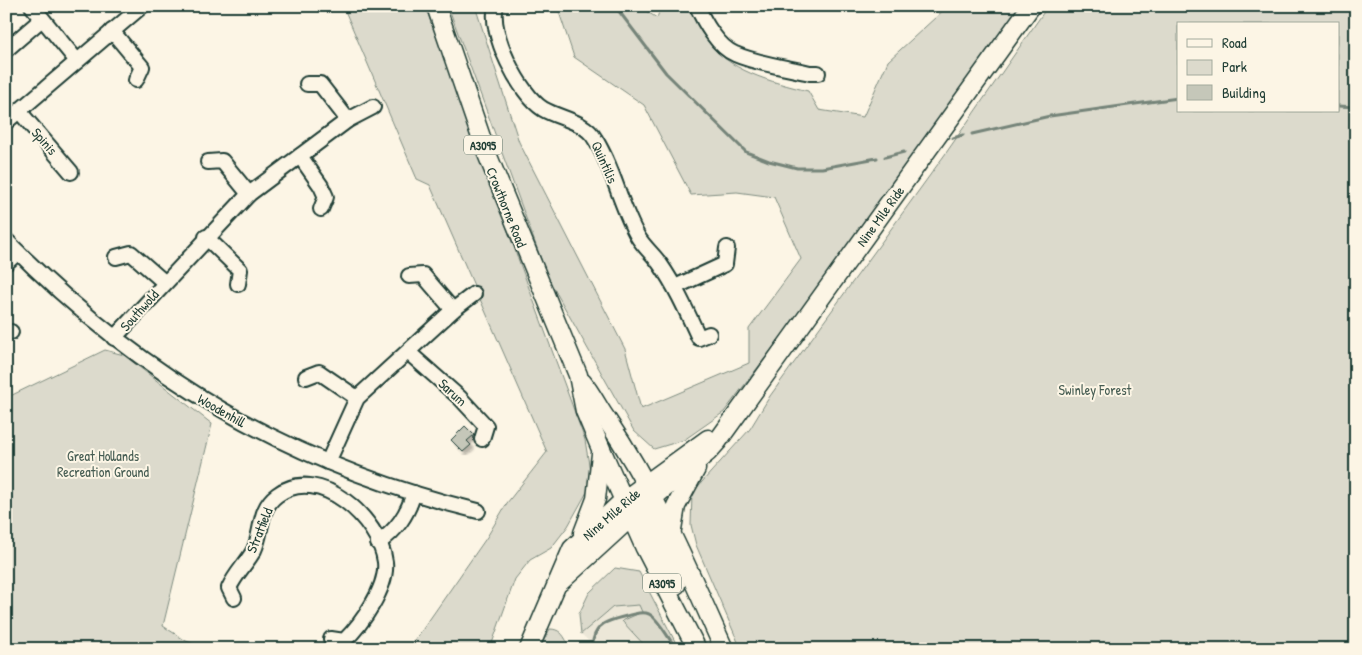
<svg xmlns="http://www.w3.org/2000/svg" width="1362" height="655" font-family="'Patrick Hand',sans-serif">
<defs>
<filter id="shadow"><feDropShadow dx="3.5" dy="3.5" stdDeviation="1" flood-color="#0004"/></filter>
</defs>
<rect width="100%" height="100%" fill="#fcf5e5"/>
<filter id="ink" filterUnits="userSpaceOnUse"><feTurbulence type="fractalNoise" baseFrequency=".02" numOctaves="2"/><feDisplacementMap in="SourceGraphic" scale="10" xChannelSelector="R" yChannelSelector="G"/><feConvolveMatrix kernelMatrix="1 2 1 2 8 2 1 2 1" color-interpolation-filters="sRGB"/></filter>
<g filter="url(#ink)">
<polygon fill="#ece7d8" points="639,605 642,612 623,621 648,649 588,649 592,644 581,634 598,617 613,607"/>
<g fill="#dcdacc" stroke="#7e8c80" fill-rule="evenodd">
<polygon points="343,6 425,6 585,440 592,483 568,526 551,548 530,560 515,579 490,649 409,649 487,537 507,503 547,452 430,185 417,179"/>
<path d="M448,6h27l44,136 106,207 16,60 108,-46v-34l52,-70 -27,-62 -37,-5 -46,3 -47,-90 -70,-48 -17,-51h81l19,12 4,-12h28c5,10 10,22 16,31 21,34 67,45 103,54l11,19 44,7 25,-56 60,-55h71l-204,286 -91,120 -40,28 -30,9 -20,-18 -86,-153z"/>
<path d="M1048,6h308v643h-615l-45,-104 -5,-20 1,-32 58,-64 20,-33 176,-243zM1178,24h160v87h-160z"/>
<polygon points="105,350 124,355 212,424 163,626 186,641 207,649 6,649 6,398"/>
<polygon points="615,568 639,572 679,649 648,649 622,621 642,612 639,605 613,607 581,634 579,614 589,593"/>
<path d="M550,629c9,0 13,5 17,13l-2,7h-26z"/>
</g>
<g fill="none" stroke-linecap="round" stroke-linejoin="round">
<g stroke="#758479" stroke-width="3">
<polyline points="615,6 666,73 746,152 769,161 797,168 822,168 877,158"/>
<polyline points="1338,106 1356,107"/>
<polyline points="972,134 1050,116 1178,98"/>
<polyline points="953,138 963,135"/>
<polyline points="885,157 904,152"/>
<path d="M593,640c5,-20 20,-20 37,-25 6,-1 12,-4 19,-1 10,5 18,23 25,31l-14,3"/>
</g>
</g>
<polygon fill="#c5c7b9" stroke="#1f3d34" filter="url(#shadow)" points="465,426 474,435 467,441 471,445 463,452 451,440"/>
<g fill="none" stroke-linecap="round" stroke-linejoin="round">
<g stroke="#1f3d34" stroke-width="18">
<g id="minor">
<polyline points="32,6 77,61"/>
<path d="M496,6c-8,26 24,89 47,103 17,10 42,12 52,30 19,30 25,67 43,98 6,10 15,17 22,27 16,23 27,48 39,74l10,-4"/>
<path d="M697,6c7,16 21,41 38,48 20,9 53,14 75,19h8"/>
<polyline points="112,31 142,67 136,80"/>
<polyline points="6,50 42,19"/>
<polyline points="307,84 320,84 348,120"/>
<polyline points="19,111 71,172"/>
<polyline points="6,122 142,6"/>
<polyline points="300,156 321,186 326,197 321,209"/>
<polyline points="208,162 222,161 249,194"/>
<polyline points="206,237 240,270 238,284"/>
<path d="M6,240c134,137 286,226 472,271"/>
<polyline points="116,257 131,253 164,282"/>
<polyline points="6,263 18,252"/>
<polyline points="409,276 423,275 453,310"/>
<polyline points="675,287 725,264 727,248"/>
<polyline points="6,333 11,332"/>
<polyline points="114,338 249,194 348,120 373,107"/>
<polyline points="408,352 460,398 486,426 482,439"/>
<polyline points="306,377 319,372 357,398"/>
<polyline points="328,462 357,398 453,310 474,294"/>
<path d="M378,543c19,-13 29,-28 36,-50"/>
<path d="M234,598l-5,-10c7,-15 18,-25 25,-38 9,-19 4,-41 23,-55 42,-32 103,25 108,67 3,25 -24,63 -41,79l-13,-2"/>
</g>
</g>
<g stroke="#1f3d34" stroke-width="21">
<g id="major">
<polyline points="436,6 485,149 578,375 585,411 601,449 645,548 697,649"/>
<path d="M582,382c10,12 16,26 25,38 48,71 82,151 117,229"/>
<polyline points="641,496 647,520 676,585"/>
<polyline points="583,533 596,499 601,454"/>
<polyline points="671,535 676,506 696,469"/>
<polyline points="560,582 643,506 708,452 717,442 1031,6"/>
<polyline points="529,649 572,549 624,500 708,439"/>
</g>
</g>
<use href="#minor" stroke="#fcf5e5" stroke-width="14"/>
<use href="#major" stroke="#fcf5e5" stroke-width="18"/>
</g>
</g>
<g text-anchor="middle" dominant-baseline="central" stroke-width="4" stroke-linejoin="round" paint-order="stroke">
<g fill="#fcf5e5" stroke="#617469" stroke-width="1">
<rect x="464" y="135.5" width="38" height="19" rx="4"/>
<rect x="643" y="573.5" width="38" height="19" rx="4"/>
</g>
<g font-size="12" font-weight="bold" fill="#1f3d34">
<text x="483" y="145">A3095</text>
<text x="662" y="583">A3095</text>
</g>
<g font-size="14" fill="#1f3d34" stroke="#fcf5e5">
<text transform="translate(45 141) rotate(49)">Spinis</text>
<text transform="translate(605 162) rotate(66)">Quintilis</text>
<text transform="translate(507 207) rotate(68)">Crowthorne Road</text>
<text transform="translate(880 216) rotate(-54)">Nine Mile Ride</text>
<text transform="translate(139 310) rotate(-48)">Southwold</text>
<text transform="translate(453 392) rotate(43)">Sarum</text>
<text transform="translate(222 410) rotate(30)">Woodenhill</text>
<text transform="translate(611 514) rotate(-41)">Nine Mile Ride</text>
<text transform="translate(259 530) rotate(-68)">Stratfield</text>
</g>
<g font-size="14" fill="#455c52" stroke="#fcf5e5">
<text x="1095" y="389">Swinley Forest</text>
<text x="103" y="455">Great Hollands<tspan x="103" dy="16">Recreation Ground</tspan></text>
</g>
</g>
<rect width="1362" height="655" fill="none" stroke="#fcf5e5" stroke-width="25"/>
<rect x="12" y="12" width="1337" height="630" fill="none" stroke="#1f3d34" stroke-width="2" filter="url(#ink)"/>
<rect x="1177" y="22" width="162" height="90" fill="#fcf5e5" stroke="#a4ab9e"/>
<rect x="1187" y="39" width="25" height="8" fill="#fcf5e5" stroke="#a4ab9e"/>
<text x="1222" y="48" font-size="15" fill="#1f3d34">Road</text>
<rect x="1187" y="60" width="25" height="15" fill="#dcdacc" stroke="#a4ab9e"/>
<text x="1222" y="72" font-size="15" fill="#1f3d34">Park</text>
<rect x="1187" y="85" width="25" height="15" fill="#c5c7b9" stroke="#a4ab9e"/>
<text x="1222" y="98" font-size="15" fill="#1f3d34">Building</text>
</svg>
